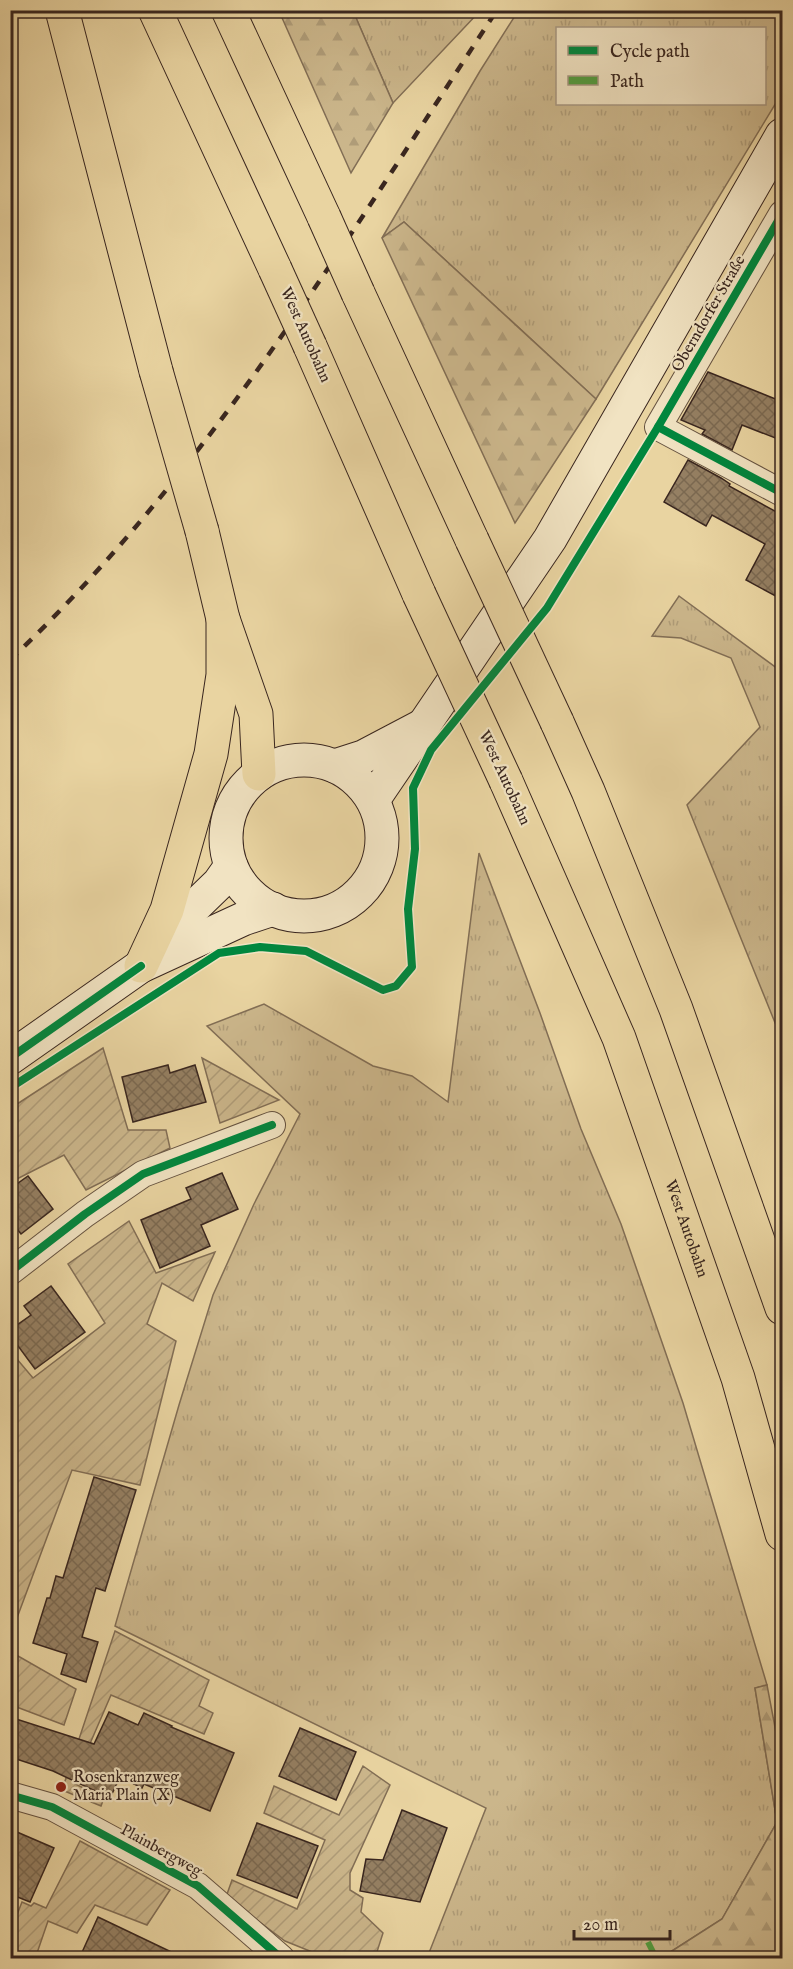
<svg xmlns="http://www.w3.org/2000/svg" width="793" height="1969" font-family="'IM FELL English',serif">
<defs>
<pattern id="grass-tufts" width="24" height="20" patternUnits="userSpaceOnUse" patternTransform="scale(1.5)"><rect width="24" height="20" fill="#cbb68b"/><path d="M3 7l-1-3M5 7V3M7 7l1-3M15 17l-1-3M17 17v-4M19 17l1-3" fill="none" stroke="#af9c78"/></pattern>
<pattern id="forest-firs" width="22" height="20" patternUnits="userSpaceOnUse" patternTransform="scale(1.5)"><rect width="22" height="20" fill="#cbb68b"/><path d="M5 1l3.5 6h-7zM16 11l3.5 6h-7z" fill="#af9c78"/></pattern>
<pattern id="garden-furrows" width="10" height="10" patternUnits="userSpaceOnUse" patternTransform="scale(1.5)"><rect width="10" height="10" fill="#cbb68b"/><path d="M-1 1l2-2M0 10L10 0M9 11l2-2" fill="none" stroke="#af9c78"/></pattern>
<pattern id="building-cross-hatch" width="8" height="8" patternUnits="userSpaceOnUse" patternTransform="scale(1.5)"><rect width="8" height="8" fill="#958063"/><path d="M0 0l8 8M0 8l8-8" fill="none" stroke="#7b6951"/></pattern>
</defs>
<rect width="100%" height="100%" fill="#e9d4a1"/>
<filter id="stains"><feTurbulence type="fractalNoise" baseFrequency=".00333" numOctaves="4"/><feColorMatrix values="0 0 0 0 .2 0 0 0 0 .09 0 0 0 0 .02 0 0 0 .5 -.17"/></filter>
<radialGradient id="worn" r=".72"><stop offset=".6" stop-color="#630" stop-opacity="0"/><stop offset="1" stop-color="#630" stop-opacity=".3"/></radialGradient>
<g fill="url(#grass-tufts)" stroke="#826e55" stroke-width="1.5" fill-rule="evenodd">
<polygon points="353,11 480,11 393,103"/>
<path d="M518,11h264v82l-186,306 -192,-177 -22,16 98,-167zM558,28h206v76h-206z"/>
<polygon points="679,596 782,672 782,1040 687,805 760,727 731,658 681,638 652,636"/>
<polygon points="479,853 540,1013 581,1129 621,1224 683,1403 767,1685 755,1688 777,1822 722,1919 661,1958 427,1958 486,1808 115,1626 179,1405 213,1295 254,1204 300,1114 207,1026 264,1004 373,1066 412,1076 448,1102"/>
</g>
<g fill="url(#forest-firs)" stroke="#826e55" stroke-width="1.5">
<polygon points="279,11 353,11 393,103 351,173"/>
<polygon points="404,222 596,399 515,523 382,238"/>
<polygon points="767,1685 782,1764 782,1958 661,1958 722,1919 777,1822 755,1688"/>
</g>
<g fill="url(#garden-furrows)" stroke="#826e55" stroke-width="1.5">
<polygon points="103,1048 128,1130 166,1130 170,1148 86,1190 64,1155 11,1182 11,1108"/>
<polygon points="202,1058 279,1100 220,1123"/>
<polygon points="129,1221 156,1273 215,1252 193,1301 162,1283 147,1324 176,1341 140,1485 72,1470 11,1634 11,1352 33,1378 105,1323 68,1264"/>
<polygon points="115,1631 209,1680 199,1706 213,1713 204,1734 111,1695 73,1783 104,1798 101,1806 62,1790"/>
<polygon points="11,1652 76,1689 64,1725 14,1706 11,1713"/>
<polygon points="363,1766 390,1785 350,1873 350,1890 363,1898 361,1912 383,1933 375,1958 327,1958 285,1941 226,1897 232,1880 297,1909 325,1840 264,1813 274,1786 339,1815"/>
<polygon points="80,1841 170,1890 147,1925 95,1905 77,1933 48,1921 36,1956 39,1958 11,1958 11,1930 22,1902 31,1906 34,1903 46,1908"/>
</g>
<g fill="url(#building-cross-hatch)" stroke="#39261f" stroke-width="1.5">
<polygon points="708,372 783,402 783,441 742,425 732,450 702,434 705,430 681,420"/>
<polygon points="688,460 721,478 730,484 729,486 782,515 783,513 783,600 746,580 765,544 712,515 706,526 664,502"/>
<polygon points="168,1065 170,1073 195,1065 206,1102 133,1122 122,1077"/>
<polygon points="222,1173 238,1209 201,1225 210,1246 160,1268 141,1220 191,1199 186,1188"/>
<polygon points="28,1176 53,1209 21,1234 10,1220 10,1189"/>
<polygon points="51,1286 85,1332 35,1369 10,1335 10,1330 31,1315 24,1306"/>
<polygon points="94,1477 136,1490 105,1591 96,1588 82,1637 98,1642 86,1682 61,1674 67,1654 33,1643 47,1598 50,1598 56,1576 63,1578"/>
<polygon points="109,1712 138,1725 144,1713 172,1726 171,1727 234,1753 210,1811 144,1784 142,1788 120,1777 110,1798 53,1771 10,1757 10,1717 94,1744"/>
<polygon points="300,1728 356,1752 336,1800 279,1776"/>
<polygon points="402,1810 447,1828 420,1902 360,1891 366,1859 383,1860"/>
<polygon points="257,1823 318,1846 297,1898 237,1875"/>
<polygon points="10,1829 54,1848 30,1902 10,1894"/>
<polygon points="98,1917 186,1959 79,1959"/>
</g>
<g fill="none" stroke-linecap="round" stroke-linejoin="round">
<g stroke="#655240" stroke-width="28">
<g id="minor">
<polyline points="782,214 658,427 782,493"/>
<polyline points="10,1272 85,1214 143,1174 272,1125"/>
<polyline points="10,1795 52,1807 198,1886 281,1958"/>
</g>
</g>
<g stroke="#39261f" stroke-width="35">
<g id="secondary">
<circle cx="304" cy="838" r="78"/>
<polyline points="335,766 363,757 420,727"/>
<polyline points="373,800 550,539 782,135"/>
<polyline points="150,955 185,916 219,883 231,866"/>
<polyline points="10,1058 141,966 243,919 273,909"/>
</g>
</g>
<g stroke="#39261f" stroke-width="35">
<g id="motorway">
<polyline points="62,10 156,371"/>
<polyline points="155,10 275,269"/>
<polyline points="228,10 324,217"/>
<polyline points="358,293 472,540"/>
<polyline points="310,346 419,594"/>
<polyline points="202,531 223,619 256,714 259,774"/>
<polyline points="557,722 588,791 676,1009 782,1308"/>
<path id="s1" d="M506,781l113,257 119,340 44,156"/>
<polyline points="141,966 167,910 211,754 223,675 223,619"/>
</g>
</g>
<use href="#minor" stroke="#f1e3c2" stroke-width="26"/>
<use href="#secondary" stroke="#f1e3c2" stroke-width="33"/>
<use href="#motorway" stroke="#e9d4a1" stroke-width="33"/>
<path stroke="#39261f" stroke-width="4.5" stroke-dasharray="10 10" stroke-linecap="butt" d="M10,660c198,-187 339,-425 487,-650"/>
<g stroke="#39261f" stroke-width="35" stroke-linecap="butt">
<g id="motorway-bridge">
<polyline points="324,217 358,293"/>
<polyline points="275,269 310,346"/>
<polyline points="156,371 202,531"/>
<polyline points="472,540 557,722"/>
<polyline points="419,594 506,781"/>
</g>
</g>
<use href="#motorway-bridge" stroke="#e9d4a1" stroke-width="33"/>
<polyline stroke="#529c3f" stroke-width="6" stroke-dasharray="12 6" stroke-linecap="butt" points="648,1942 656,1958"/>
<g stroke="#f1e3c2" stroke-width="11">
<g id="cycleway">
<polyline points="658,427 782,493"/>
<polyline points="10,1058 141,966"/>
<polyline points="10,1088 219,953 260,947 306,951 383,990 396,986 412,967 408,909 415,849 413,788 431,750 547,608 658,427 782,214"/>
<polyline points="10,1272 85,1214 143,1174 272,1125"/>
<polyline points="10,1795 52,1807 198,1886 281,1958"/>
</g>
</g>
<use href="#cycleway" stroke="#00873e" stroke-width="8"/>
</g>
<circle fill="#8f2418" stroke="#f1e3c2" stroke-width="2" cx="61" cy="1787" r="6"/>
<g text-anchor="middle" dominant-baseline="central" stroke-width="4.5" stroke-linejoin="round" paint-order="stroke">
<g font-size="16" fill="#39261f" stroke="#f1e3c2">
<text transform="translate(709 314) rotate(-60)">Oberndorfer Straße</text>
<text transform="translate(305 335) rotate(66)">West Autobahn</text>
<text transform="translate(504 778) rotate(65)">West Autobahn</text>
<text stroke="none"><textPath href="#s1" startOffset="483">West Autobahn</textPath></text>
<text transform="translate(161 1851) rotate(29)">Plainbergweg</text>
</g>
<g font-size="16" fill="#39261f" stroke="#f1e3c2" text-anchor="start">
<text x="73" y="1778">Rosenkranzweg<tspan x="73" dy="18">Maria Plain (X)</tspan></text>
</g>
</g>
<rect width="793" height="1969" fill="none" stroke="#e9d4a1" stroke-width="36"/>
<rect x="12" y="12" width="769" height="1945" fill="none" stroke="#39261f" stroke-width="3"/>
<rect x="18" y="18" width="757" height="1933" fill="none" stroke="#39261f" stroke-width="1.5"/>
<rect x="556" y="27" width="210" height="78" fill="#f1e3c2" stroke="#a79781" stroke-width="1.5"/>
<rect x="568" y="46" width="30" height="9" fill="#00873e" stroke="#a79781" stroke-width="1.5"/>
<text x="610" y="57" font-size="18" fill="#39261f">Cycle path</text>
<rect x="568" y="76" width="30" height="9" fill="#529c3f" stroke="#a79781" stroke-width="1.5"/>
<text x="610" y="87" font-size="18" fill="#39261f">Path</text>
<path d="M574 1930v9h96v-9" fill="none" stroke="#39261f" stroke-width="3"/>
<text x="583" y="1930" font-size="18" fill="#39261f" stroke="#f1e3c2" stroke-width="4.5" paint-order="stroke">20 m</text>
<rect width="100%" height="100%" filter="url(#stains)"/>
<rect width="100%" height="100%" fill="url(#worn)"/>
</svg>
